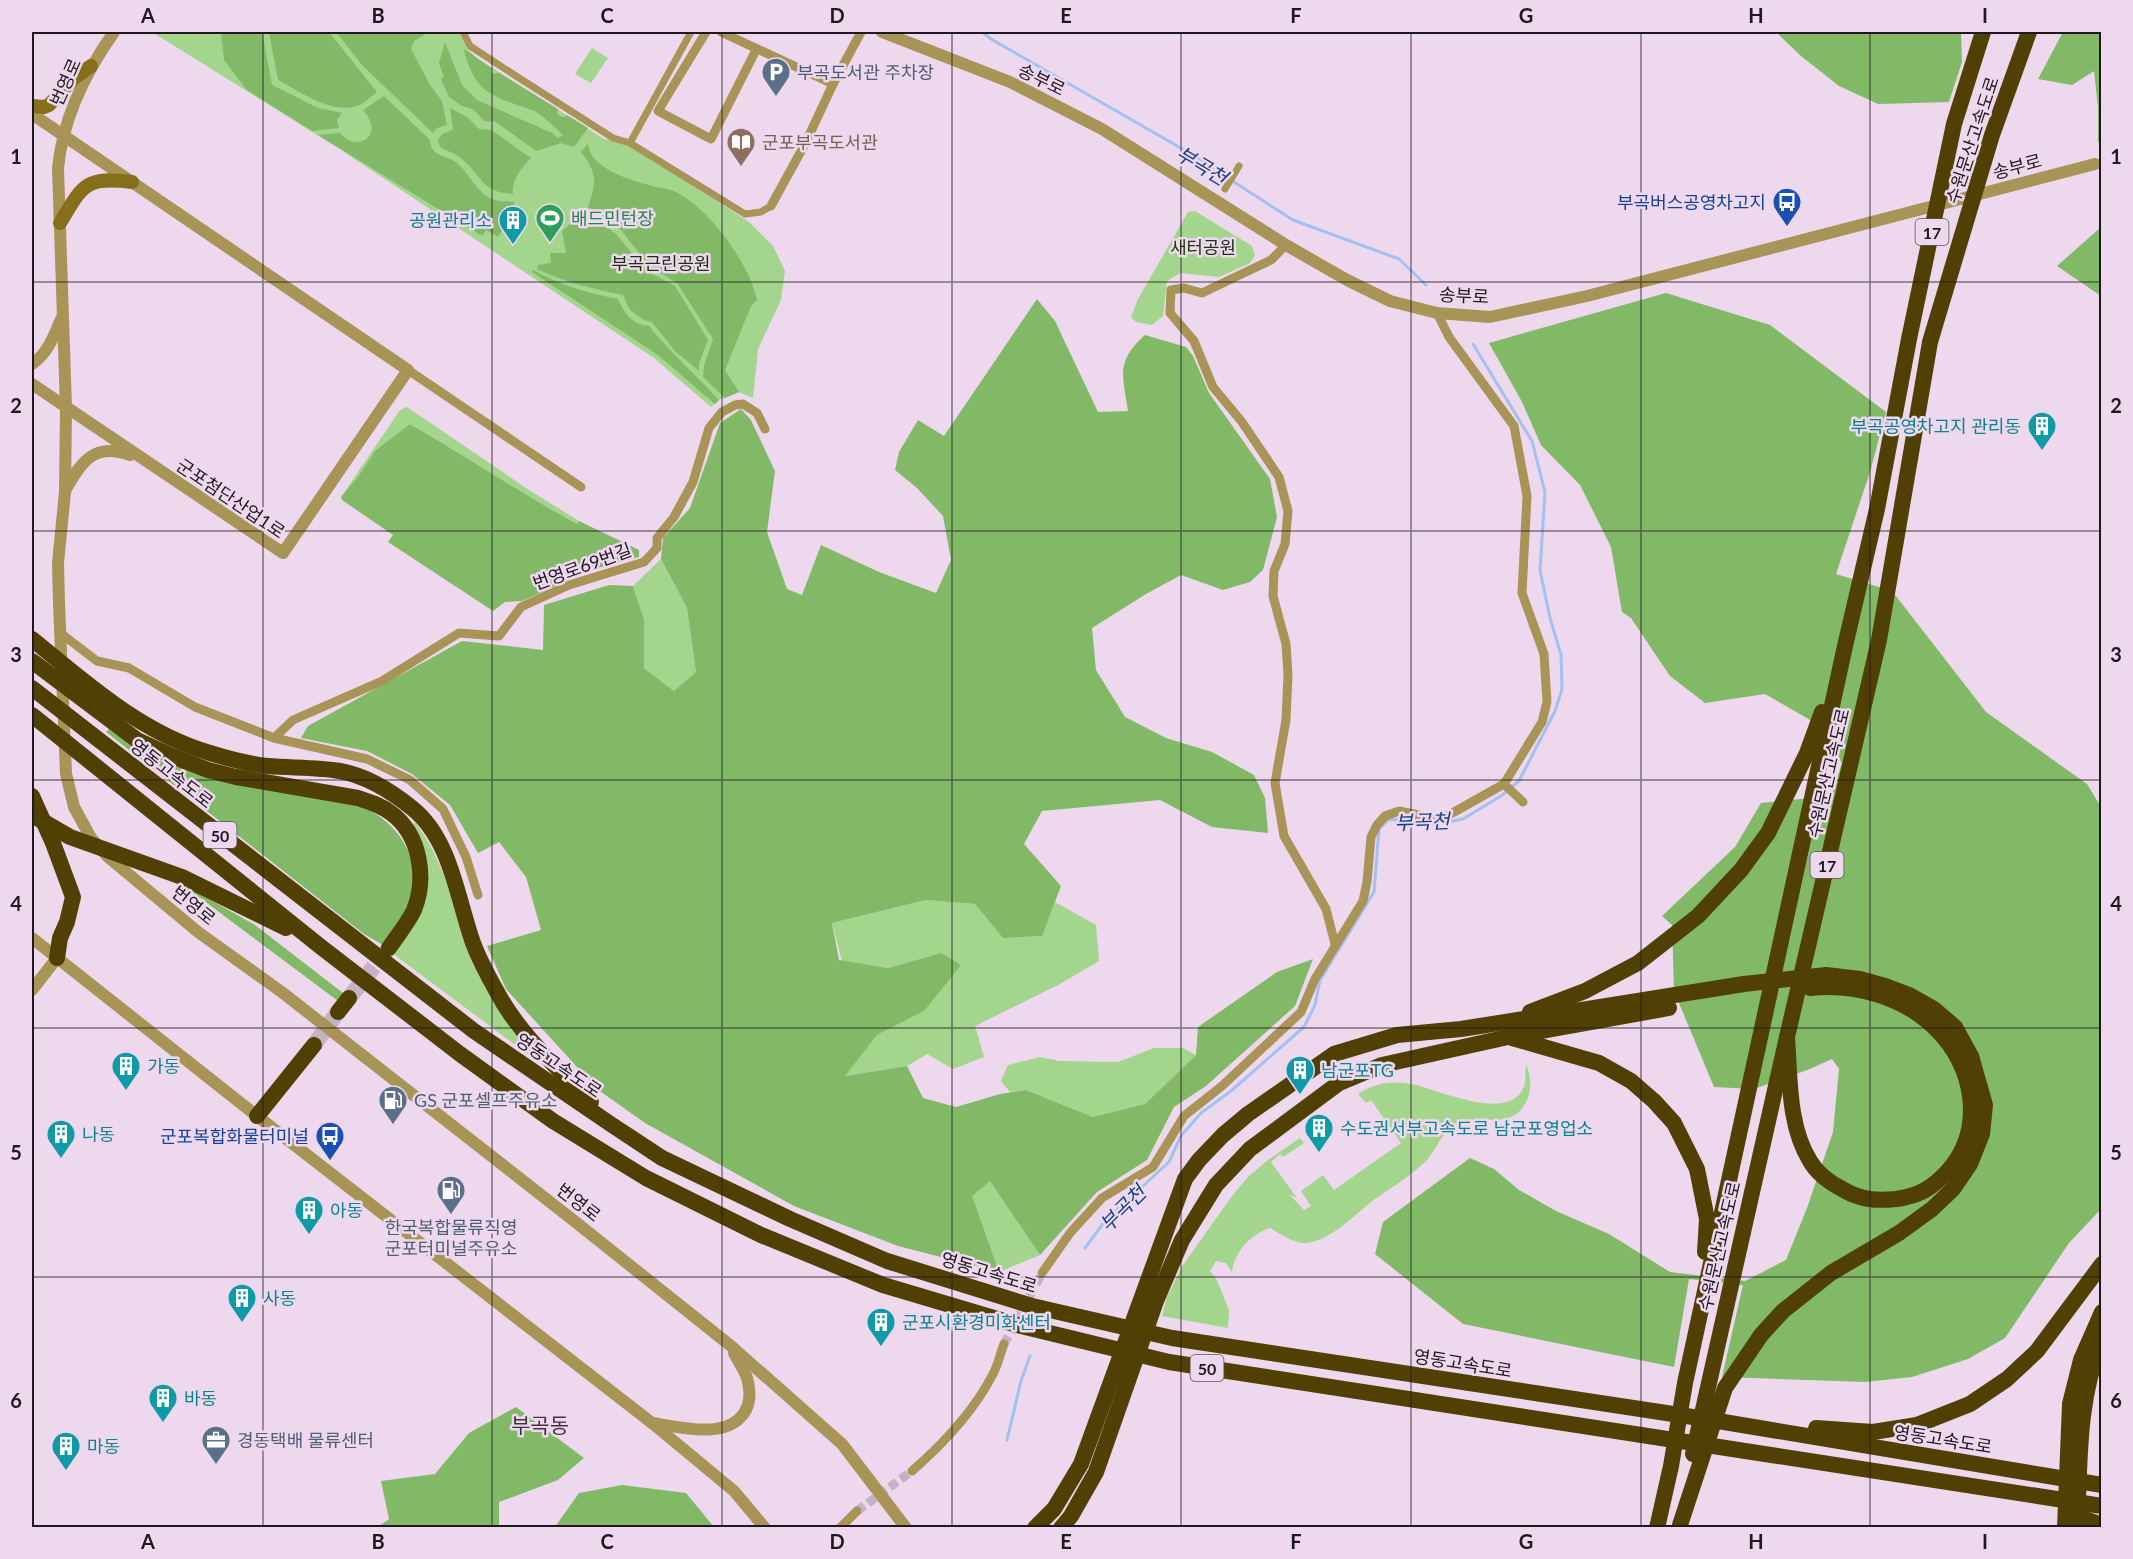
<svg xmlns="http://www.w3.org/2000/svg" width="2133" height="1559" font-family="Lato,'Noto Sans KR',sans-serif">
<rect width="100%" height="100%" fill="#eed8ee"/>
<g fill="#a3d58c">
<polygon points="152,32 459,32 467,48 477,58 604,139 623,143 637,149 749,222 773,246 785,271 781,300 758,349 753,398 739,392 719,400 711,407 654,358 338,148"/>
<polygon points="592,48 608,58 591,83 575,74"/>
<polygon points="1195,211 1252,246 1255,255 1250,263 1219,277 1180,273 1167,281 1163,316 1152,325 1136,322 1131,317 1138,299 1188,212"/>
<path d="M407,407l122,83 50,31 -2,3c-57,-31 -111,-68 -167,-100l-69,73 59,-87z"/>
<polygon points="661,559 687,608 696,672 674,691 644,668 644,619 633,586"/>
<path d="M415,822c21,28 32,59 41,92 4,12 6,24 11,36 17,42 42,77 71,112l-146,-109 19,-24 -1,-102z"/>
<polygon points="926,900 975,904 1003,938 1041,936 1055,902 1096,925 1099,961 1058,985 975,1026 984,1057 953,1069 927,1054 907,1066 844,1076 877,1035 924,1011 941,953 888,968 842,961 832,923"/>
<polygon points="1154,1048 1183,1048 1196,1055 1145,1104 1093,1117 1026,1090 1010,1092 1001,1081 1008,1065 1040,1057 1059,1061 1118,1062"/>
<path d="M1526,1064c6,14 6,31 -3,43 -19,26 -49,0 -75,23 -9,9 -13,21 -21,30 -16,16 -36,28 -55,41 -17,14 -45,43 -69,42 -11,-1 -23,-9 -33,-15 -20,7 -35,23 -38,44l-6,-9 -10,-2 -6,10 6,7 13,32 -1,18 -66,-12 5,-19 16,-32 49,-69 16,-19 20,-17 32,-22 4,5 -21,14 -3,-3 -9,8 26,36 -8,-4 15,16 7,-4 -10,-15 22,-16 11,15 67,-47 -30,-43 -5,3 -8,-9c17,-12 38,-14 58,-9 25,6 99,40 109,-2 1,-6 0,-13 1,-19z"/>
<polygon points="990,1180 1040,1255 999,1272 971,1196"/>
</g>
<g fill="#81b967">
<polygon points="221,32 262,32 272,85 318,108 342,113 337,120 339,128 312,131 247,90 224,60"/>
<path d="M269,32h60l48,60c-6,4 -13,12 -20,14 -27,8 -56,-14 -79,-26z"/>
<polygon points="336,32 424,32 424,35 414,41 411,49 430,85 442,101 447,125 437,128 433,133 362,65"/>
<polygon points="1776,32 1961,32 1962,62 1949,102 1878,104 1839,86 1801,56"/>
<polygon points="2063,32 2101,32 2101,149 2098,141 2098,107 2094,71 2072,85 2038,79"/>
<path d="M445,42l17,43 15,15 75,33 6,5 5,-3c-7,-6 -20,-20 -29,-24 -40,-15 -60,-16 -70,-62l27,19 1,6 7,-1 59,36 -1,5 3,2 4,1 3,-2 21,13 -14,19 -13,-4 -25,8 -40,-29 -12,-1 -11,-12 -11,-3 -13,-9 -8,-18 3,-2 -5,-14z"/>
<path d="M384,96l46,44c1,18 16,14 27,23 13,11 21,32 38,37 5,2 13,1 19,2l1,8 5,11 -5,9 -9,-6 -8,13 -12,-7 -4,6 -164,-101 22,-2c17,21 46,3 23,-23z"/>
<path d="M450,108l17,9 12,12 12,1 40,28c-9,9 -20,23 -18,36 -33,-2 -29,-17 -52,-36 -6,-5 -14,-7 -21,-11l-2,-7 4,-6 11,-4z"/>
<path d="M588,144c1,4 2,10 5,13 12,15 37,23 56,28 9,3 19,3 27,7 34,17 73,71 81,108l-6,6 -26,64 14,22 -14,6 -22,-21 1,-11 9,-27 -36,-56 -27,-16 -29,-37 -33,-23c8,-24 10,-34 -7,-55z"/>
<path d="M585,212l31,22 31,37 28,15 33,54 -9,24v7l-24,-20 -23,-29 -8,-2 -14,-10 -7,-15c-29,-6 -59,-13 -86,-26l1,-4 13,-2 -1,-10h16l-4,-22z"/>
<polygon points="2101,227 2101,296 2057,266"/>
<path d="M533,270c26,15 56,23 85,29 6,14 14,26 31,27 22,27 47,49 70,74l-4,4 -57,-49 -126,-83z"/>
<polygon points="1666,293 1770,325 1886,412 1870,472 1836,574 1892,591 1986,712 2087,784 2101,807 2101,1209 2069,1243 2005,1338 1968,1359 1912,1377 1865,1382 1722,1377 1743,1285 1689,1279 1674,1367 1463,1324 1375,1254 1383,1222 1470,1158 1494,1169 1519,1190 1556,1211 1609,1234 1670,1272 1745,1281 1786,1260 1807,1208 1833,1132 1839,1069 1832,1059 1810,1069 1754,1089 1714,1087 1674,991 1672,925 1662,916 1735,847 1761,803 1831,796 1842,763 1812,721 1765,694 1705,703 1670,676 1631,618 1622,612 1611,547 1580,485 1541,445 1522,402 1489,343"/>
<path d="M1037,299l18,22 43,91 30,-1c-5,-35 -13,-49 17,-76l41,12 7,9 16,37 61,86 7,38 -14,53 -13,12 -27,8 -42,-15 -35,19 -54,34 4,42 29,47 41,21 46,14 42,23 11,23 3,35 -56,-6 -52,-27 -118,11 -18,33 37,42 -19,50 -39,2 -28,-34 -49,-4 -94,23 7,37 49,8 53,-15 20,12 -37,46 -47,24 -32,41 62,-10 16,32 33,9 44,-13 26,-4 67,27 52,-13 51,-49 2,-28 79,-55 36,-13 -18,47 -89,80 -32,21 -27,53 -50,32 -57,63 -50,-74 -18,15 27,76 -101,-26 -104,-40 -149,-83 -48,-34 -91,-100 -19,-43 54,-16 -15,-53 -27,-35 -21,11 -28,-48 -38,-31 -45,-23 -66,-13 7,-12 154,-85 81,9 1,-45 65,-20 24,1 11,33v49l30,23 22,-19 -9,-64 -26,-49 2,-21 27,-30 30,-85 21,-14 10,11 24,51 -8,61 20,57 15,6 19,-50 58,27 57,21 15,-33 -8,-44 -26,-28 -22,-18 4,-18 19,-32 26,16z"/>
<path d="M410,424c56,32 110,69 167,100l2,-3 60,29v7l-45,12 -72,32 -17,1 -12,9 -105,-69 5,-7 -51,-35 -1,-3 17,-20 17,-26z"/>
<path d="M109,729l34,20 214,55c44,19 66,55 53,102 -4,11 -20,29 -27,39l-19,-11 -258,-202z"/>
<polygon points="179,882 255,925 343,993 338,1001"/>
<polygon points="516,1407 584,1458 558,1480 499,1502 499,1527 378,1527 389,1519 381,1481 435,1474 469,1433"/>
<polygon points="622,1485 686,1493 714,1527 555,1527 579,1493"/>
</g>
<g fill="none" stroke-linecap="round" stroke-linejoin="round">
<g stroke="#a2c1f1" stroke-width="3">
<polyline points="982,32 991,39 1186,151 1293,220 1399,259 1426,285"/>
<polyline points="1085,1248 1105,1221 1169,1162 1181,1136 1201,1113 1231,1091 1304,1027 1315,1005 1320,980 1374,892 1379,829 1388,820 1403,819 1438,824 1463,819 1501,796 1519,781 1555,711 1562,689 1561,655 1550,618 1540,570 1545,492 1532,441 1473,344"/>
<polyline points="1007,1440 1021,1381 1030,1356"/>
</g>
<g stroke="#c5b2c5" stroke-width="9" stroke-dasharray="9 4.5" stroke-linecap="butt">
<polyline points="1004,1344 1042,1273"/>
<polyline points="857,1511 912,1471"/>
</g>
<g stroke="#c5b2c5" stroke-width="16" stroke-dasharray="16 8" stroke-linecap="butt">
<polyline points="349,998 389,948"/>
<polyline points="314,1045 338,1012"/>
</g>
<g stroke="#a79456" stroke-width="7">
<polyline points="463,32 470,46 516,76 613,138 630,143 745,214 761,212 771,206"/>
<polyline points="630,143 691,32"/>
<polyline points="1225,189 1239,166"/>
</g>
<g stroke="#a79456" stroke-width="9">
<polyline points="706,32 658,111 711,139 756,50"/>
<polyline points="721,32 833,84"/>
<polyline points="771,206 806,142 833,84 861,32"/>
<polyline points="1286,245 1271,260 1202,293 1184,288 1171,290 1170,313 1194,341 1213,387 1242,422 1279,477 1288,511 1285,544 1274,571 1273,596 1286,644 1288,675 1286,720 1275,783 1284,836 1326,909 1335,944"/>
<polyline points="408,370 581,487"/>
<polyline points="59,632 97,661 129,668 195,707 274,738 367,759 410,780 443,809 466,857 478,895"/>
<polyline points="274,738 293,720 382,681 459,633 499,636 521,607 569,585 644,562 657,548 657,538 674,517 693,482 709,428 722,412 735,405 743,404 757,413 765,429"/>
<polyline points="1504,784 1523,802"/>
<polyline points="1042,1273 1070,1233 1102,1198 1153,1167 1184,1116 1222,1086 1301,1012 1315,979 1363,901 1367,882 1371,837 1377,825 1385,816 1399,811 1433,818 1447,816 1504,784 1542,722 1547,702 1544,654 1522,593 1527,496 1514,426 1449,337 1437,313"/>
<path d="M912,1471c31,-27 62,-60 81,-97 5,-9 7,-20 11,-30"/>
<polyline points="840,1528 857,1511"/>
</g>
<g stroke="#a79456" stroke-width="12">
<path d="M114,32c-29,41 -51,85 -56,136l8,240 -1,84 -7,71 1,40 7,171 8,33 17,31 17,19 90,75 85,61 290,227 158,126 111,98 64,84"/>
<polyline points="882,32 1010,82 1102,129 1286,245 1347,280 1390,301 1437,313 1490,317 1587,296 2095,164"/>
<polyline points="32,114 408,370 283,553 32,384"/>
<path d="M32,364c16,-11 22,-28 29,-45"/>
<path d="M65,491c16,-29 29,-49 65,-36"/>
<polyline points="32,938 257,1116 652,1423 734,1491 765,1528"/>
<polyline points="32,990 57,958"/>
<path d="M652,1423c28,4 74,17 92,-10 7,-10 6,-24 3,-35 -3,-9 -9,-17 -13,-25"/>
</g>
<g stroke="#856f1b" stroke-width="14">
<polyline points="32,106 44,107 49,105 74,78 91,66"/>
<path d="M60,223c23,-38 25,-47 72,-41"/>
</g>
<g stroke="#504004" stroke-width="16">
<path d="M32,639c54,44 109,94 178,114 19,6 38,11 58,13 23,2 49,1 72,5 27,5 51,20 72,37 39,31 45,90 61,135 6,16 15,33 24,49 22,42 61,76 94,110"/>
<path d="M32,661l105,79 35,16 36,14 28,7 122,21c12,4 23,7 33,15 29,21 36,65 23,97 -6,13 -17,26 -25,38"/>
<polyline points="32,688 474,1031 612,1125 662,1158 790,1219 887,1261 1032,1306 1172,1338 1706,1419 2102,1485"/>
<polyline points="32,715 321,947 460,1054 553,1121 646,1178 761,1235 883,1285 1021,1326 1169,1362 2102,1506"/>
<polyline points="32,796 53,843 73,897 67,922 60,938 57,958"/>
<polyline points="32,815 70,837 182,877 286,928"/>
<polyline points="338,1012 349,998"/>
<polyline points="1530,1012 1585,991 1638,963 1698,916 1741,870 1768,833 1807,753 1822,712"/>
<path d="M1787,1037c3,40 1,89 23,124 8,14 20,22 34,29 17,10 33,11 52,9 23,-3 36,-11 51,-27 38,-42 28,-105 -11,-143 -32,-32 -81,-46 -126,-41"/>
<polyline points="1512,1038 1599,1063 1631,1081 1654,1101 1674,1123 1697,1169 1707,1219 1705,1252"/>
<polyline points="257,1116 314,1045"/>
<polyline points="1816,1428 1873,1432 1917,1425 1970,1404 2007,1379 2037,1351 2102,1264"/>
<polyline points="1693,1454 1787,1037 1879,640 1930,342 1992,135 2029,32"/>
<polyline points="2068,1513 2102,1525"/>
<polyline points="1035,1528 1054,1509 1081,1464 1185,1179 1199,1160 1223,1135 1248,1114 1334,1054 1397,1035 1461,1029 1744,984 1826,975 1860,979 1885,986 1909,995 1934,1009 1955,1027 1971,1056 1985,1105 1982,1134 1970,1164 1953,1189 1932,1209 1899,1233 1831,1273 1783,1311 1761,1335 1725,1388 1680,1525"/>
<polyline points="1061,1528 1071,1516 1096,1472 1156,1301 1182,1240 1216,1185 1250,1149 1339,1083 1382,1065 1508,1037 1669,1008"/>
<polyline points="1657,1528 1671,1466 1685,1383 1845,646 1877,509 1909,339 1954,124 1983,32"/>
<polyline points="2065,1528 2070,1404 2081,1360 2102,1312"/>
<path d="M2077,1528c3,-65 0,-127 25,-188"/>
</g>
</g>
<path fill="none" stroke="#201820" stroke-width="1.5" stroke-opacity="0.55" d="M263,32v1496M492,32v1496M722,32v1496M952,32v1496M1181,32v1496M1411,32v1496M1641,32v1496M1870,32v1496M32,282h2070M32,531h2070M32,780h2070M32,1028h2070M32,1277h2070"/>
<defs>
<g id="parking-pin" transform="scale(1.5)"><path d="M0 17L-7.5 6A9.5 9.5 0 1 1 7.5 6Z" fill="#5c6f8a" stroke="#eed8ee"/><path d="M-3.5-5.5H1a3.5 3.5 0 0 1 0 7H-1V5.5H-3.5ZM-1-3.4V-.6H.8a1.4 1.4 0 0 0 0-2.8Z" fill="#fff"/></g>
<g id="library-pin" transform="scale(1.5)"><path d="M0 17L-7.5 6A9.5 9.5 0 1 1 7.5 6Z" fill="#8d6e63" stroke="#eed8ee"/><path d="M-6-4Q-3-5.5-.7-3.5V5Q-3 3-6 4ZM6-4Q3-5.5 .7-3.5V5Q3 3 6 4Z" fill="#fff"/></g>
<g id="bus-pin" transform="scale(1.5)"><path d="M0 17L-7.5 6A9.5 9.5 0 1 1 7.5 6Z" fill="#1a4fb4" stroke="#eed8ee"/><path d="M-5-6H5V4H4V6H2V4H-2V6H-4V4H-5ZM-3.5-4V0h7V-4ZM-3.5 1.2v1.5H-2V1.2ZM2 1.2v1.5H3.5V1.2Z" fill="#fff"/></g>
<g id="stadium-pin" transform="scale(1.5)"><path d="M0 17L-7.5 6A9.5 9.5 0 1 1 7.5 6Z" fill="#2e9e5b" stroke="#eed8ee"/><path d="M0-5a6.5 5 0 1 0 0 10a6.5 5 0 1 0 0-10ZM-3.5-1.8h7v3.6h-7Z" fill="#fff"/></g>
<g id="building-pin" transform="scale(1.5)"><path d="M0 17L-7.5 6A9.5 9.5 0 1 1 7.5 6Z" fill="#0f9aa8" stroke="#eed8ee"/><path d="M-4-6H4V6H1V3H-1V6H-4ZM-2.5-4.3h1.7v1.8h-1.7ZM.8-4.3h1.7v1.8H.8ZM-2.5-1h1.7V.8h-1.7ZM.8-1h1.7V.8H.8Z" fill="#fff"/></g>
<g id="fuel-pin" transform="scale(1.5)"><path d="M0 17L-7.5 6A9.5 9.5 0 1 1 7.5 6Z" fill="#5c6f8a" stroke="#eed8ee"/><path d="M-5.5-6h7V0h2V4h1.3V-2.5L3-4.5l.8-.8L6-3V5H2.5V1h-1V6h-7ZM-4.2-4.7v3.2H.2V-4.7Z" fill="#fff"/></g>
<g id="office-pin" transform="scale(1.5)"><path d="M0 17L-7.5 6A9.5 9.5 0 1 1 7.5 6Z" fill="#5c6f8a" stroke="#eed8ee"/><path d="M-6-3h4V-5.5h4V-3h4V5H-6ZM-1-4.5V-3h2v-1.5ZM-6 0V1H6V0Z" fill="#fff"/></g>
</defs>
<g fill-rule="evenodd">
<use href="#parking-pin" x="776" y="72"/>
<use href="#library-pin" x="741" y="142"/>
<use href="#bus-pin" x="1787" y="202"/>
<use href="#stadium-pin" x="550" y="218"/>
<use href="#building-pin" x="513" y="220"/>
<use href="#building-pin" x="2042" y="426"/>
<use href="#building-pin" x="126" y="1066"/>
<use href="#building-pin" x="1300" y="1070"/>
<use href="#fuel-pin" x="393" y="1100"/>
<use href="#building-pin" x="1319" y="1128"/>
<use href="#building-pin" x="61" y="1134"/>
<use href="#bus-pin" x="330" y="1136"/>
<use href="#fuel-pin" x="451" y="1190"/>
<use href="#building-pin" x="309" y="1210"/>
<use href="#building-pin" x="242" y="1298"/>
<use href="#building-pin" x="881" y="1322"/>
<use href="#building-pin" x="163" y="1398"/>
<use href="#office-pin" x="216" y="1440"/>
<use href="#building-pin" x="66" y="1446"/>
</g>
<g text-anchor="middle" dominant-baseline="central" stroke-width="5" stroke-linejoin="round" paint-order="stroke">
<g fill="#eed8ee" stroke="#5e525e" stroke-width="1.5">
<rect x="1915.5" y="219" width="33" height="26" rx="4.5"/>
<rect x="203.5" y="822" width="33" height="26" rx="4.5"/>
<rect x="1810.5" y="852" width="33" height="26" rx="4.5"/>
<rect x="1190.5" y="1355" width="33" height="26" rx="4.5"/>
</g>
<g font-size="16" font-weight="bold" fill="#201820">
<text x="1932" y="232">17</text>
<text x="220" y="835">50</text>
<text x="1827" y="865">17</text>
<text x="1207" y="1368">50</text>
</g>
<g font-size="18" fill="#4e5e75" stroke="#eed8ee" text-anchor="start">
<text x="797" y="72">부곡도서관 주차장</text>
<text x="414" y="1100">GS 군포셀프주유소</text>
<text x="451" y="1227" text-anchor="middle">한국복합물류직영<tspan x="451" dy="21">군포터미널주유소</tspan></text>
<text x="237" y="1440">경동택배 물류센터</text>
</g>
<g font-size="18" fill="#201820" stroke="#eed8ee">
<text transform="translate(1042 79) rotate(26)">송부로</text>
<text transform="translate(65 82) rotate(-66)">번영로</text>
<text transform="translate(1972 140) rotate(-72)">수원문산고속도로</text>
<text transform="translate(2017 166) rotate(-15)">송부로</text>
<text transform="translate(1464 295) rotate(3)">송부로</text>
<text transform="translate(231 498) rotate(34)">군포첨단산업1로</text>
<text transform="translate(582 566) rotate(-20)">번영로69번길</text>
<text transform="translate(172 773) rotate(38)">영동고속도로</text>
<text transform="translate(1828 773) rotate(-77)">수원문산고속도로</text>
<text transform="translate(194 905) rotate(39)">번영로</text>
<text transform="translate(559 1065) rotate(34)">영동고속도로</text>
<text transform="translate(579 1202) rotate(38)">번영로</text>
<text transform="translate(1719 1246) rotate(-77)">수원문산고속도로</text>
<text transform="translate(989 1272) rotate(17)">영동고속도로</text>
<text transform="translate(1463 1363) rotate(9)">영동고속도로</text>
<text transform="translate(1943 1439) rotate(9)">영동고속도로</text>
</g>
<g font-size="18" fill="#785e54" stroke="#eed8ee" text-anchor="start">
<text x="762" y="142">군포부곡도서관</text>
</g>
<g font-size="18" fill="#164399" stroke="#eed8ee" text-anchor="end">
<text x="1766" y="202">부곡버스공영차고지</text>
<text x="309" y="1136">군포복합화물터미널</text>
</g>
<g font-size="18" fill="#27864d" stroke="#eed8ee" text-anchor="start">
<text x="571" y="218">배드민턴장</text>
</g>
<g font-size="18" fill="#0d838f" stroke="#eed8ee" text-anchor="start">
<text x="492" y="220" text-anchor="end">공원관리소</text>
<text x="2021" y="426" text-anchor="end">부곡공영차고지 관리동</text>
<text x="147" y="1066">가동</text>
<text x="1321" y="1070">남군포TG</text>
<text x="1340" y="1128">수도권서부고속도로 남군포영업소</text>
<text x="82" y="1134">나동</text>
<text x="330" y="1210">아동</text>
<text x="263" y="1298">사동</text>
<text x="902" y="1322">군포시환경미화센터</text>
<text x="184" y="1398">바동</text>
<text x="87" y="1446">마동</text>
</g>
<g font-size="18" fill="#1c3210" stroke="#eed8ee">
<text x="1203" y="247">새터공원</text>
<text x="661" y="263">부곡근린공원</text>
</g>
<g font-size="20" font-style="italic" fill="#134085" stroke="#eed8ee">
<text transform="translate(1202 165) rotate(31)">부곡천</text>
<text transform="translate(1422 821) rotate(-2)">부곡천</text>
<text transform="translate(1122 1208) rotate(-45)">부곡천</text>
</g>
<g font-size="21" fill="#433243" stroke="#eed8ee">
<text x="540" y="1424">부곡동</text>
</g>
</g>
<rect width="2133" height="1559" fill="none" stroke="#eed8ee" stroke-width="66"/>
<rect x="33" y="33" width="2067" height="1493" fill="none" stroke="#201820" stroke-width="2"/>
<g font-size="20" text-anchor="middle" font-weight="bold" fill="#201820">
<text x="148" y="23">A</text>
<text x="378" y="23">B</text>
<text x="607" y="23">C</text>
<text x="837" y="23">D</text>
<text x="1066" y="23">E</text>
<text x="1296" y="23">F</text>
<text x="1526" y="23">G</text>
<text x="1756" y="23">H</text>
<text x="1985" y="23">I</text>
<text x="16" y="164">1</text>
<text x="2116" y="164">1</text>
<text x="16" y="413">2</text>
<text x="2116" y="413">2</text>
<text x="16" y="662">3</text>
<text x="2116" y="662">3</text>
<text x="16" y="911">4</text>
<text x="2116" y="911">4</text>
<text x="16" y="1160">5</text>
<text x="2116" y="1160">5</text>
<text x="16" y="1408">6</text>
<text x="2116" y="1408">6</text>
<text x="148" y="1549">A</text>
<text x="378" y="1549">B</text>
<text x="607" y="1549">C</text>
<text x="837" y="1549">D</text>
<text x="1066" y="1549">E</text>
<text x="1296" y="1549">F</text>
<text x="1526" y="1549">G</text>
<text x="1756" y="1549">H</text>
<text x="1985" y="1549">I</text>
</g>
</svg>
